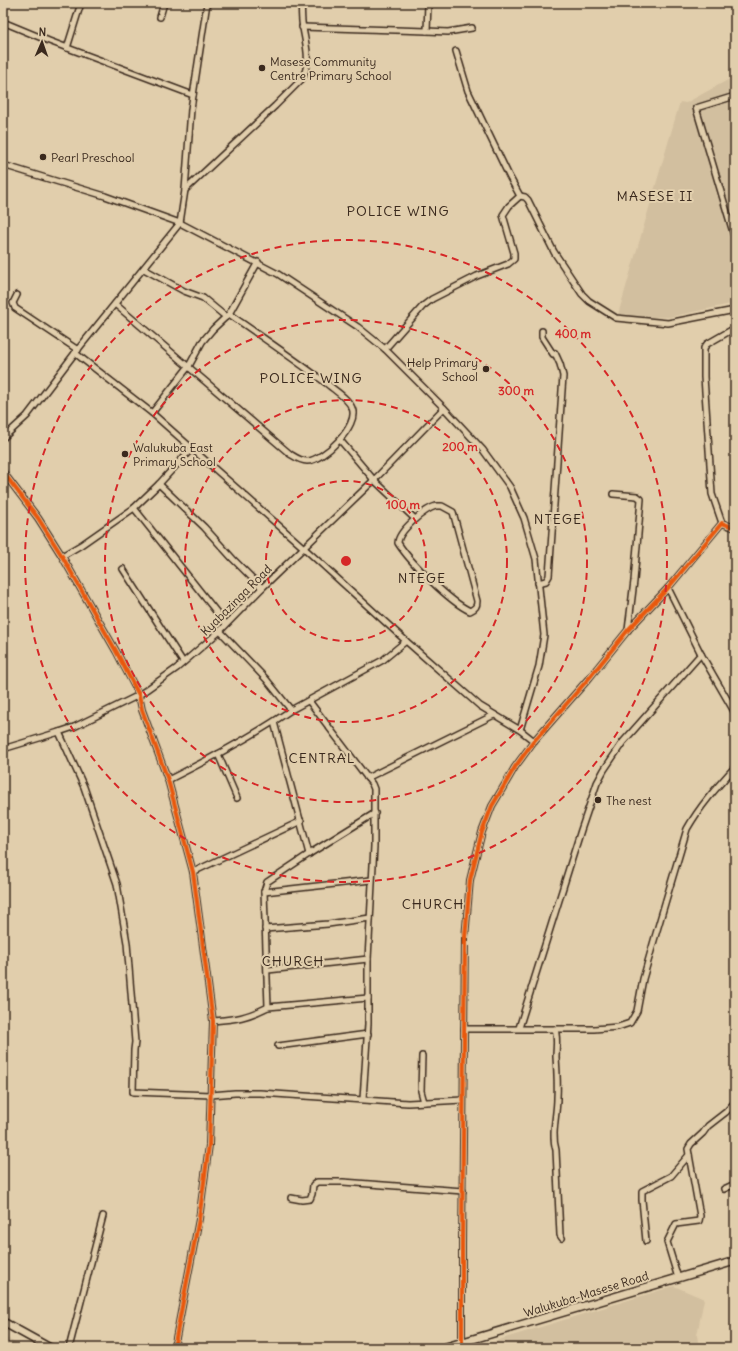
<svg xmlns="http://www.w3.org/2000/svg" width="738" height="1351" font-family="Delius,sans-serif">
<rect width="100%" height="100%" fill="#e1ceac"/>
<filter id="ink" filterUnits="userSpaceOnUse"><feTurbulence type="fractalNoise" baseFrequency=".025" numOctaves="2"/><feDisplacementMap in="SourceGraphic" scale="8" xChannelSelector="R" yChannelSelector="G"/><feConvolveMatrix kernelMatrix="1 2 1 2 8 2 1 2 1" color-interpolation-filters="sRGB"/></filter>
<g filter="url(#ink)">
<g fill="#d2bf9f">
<polygon points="735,76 735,303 670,317 617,318 680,102 686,103"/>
<polygon points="674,1286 704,1299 697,1335 699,1348 473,1348"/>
<polygon points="3,1336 22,1347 22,1348 3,1348"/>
</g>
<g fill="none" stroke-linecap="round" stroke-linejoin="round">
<g stroke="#3b2a1e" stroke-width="8">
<g id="street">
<polyline points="160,17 164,3"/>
<polyline points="3,22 49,41 193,95"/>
<polyline points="302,27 427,31 428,3"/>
<polyline points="427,31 448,32 472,28"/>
<polyline points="67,48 81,3"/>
<polyline points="735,96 696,108 735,239"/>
<polyline points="3,165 105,196 180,223 278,274 358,327 385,349 444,408 483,450 510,487 524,518 536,559 544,635 539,666 520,730"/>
<path d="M185,190l90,-84 26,-26c11,-17 5,-34 2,-52 -2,-8 -1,-17 -2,-25"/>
<polyline points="520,196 525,197 528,200 554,252 582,294 589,301 616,318 668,323 735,310"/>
<polyline points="144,269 184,291 203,298 226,317"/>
<polyline points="17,295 13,303 15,308 78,350"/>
<path d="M115,304l175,150c5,3 10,7 17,7 16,0 53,-36 45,-53 -4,-10 -18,-18 -26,-25 -32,-24 -64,-46 -97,-69"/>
<polyline points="385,349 423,306 432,299 477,276 508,264 514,259 514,253 503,215 509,206 520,196 509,176 468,91 456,51"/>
<polyline points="75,353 152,413 304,548 406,641 480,706 520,730 534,741"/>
<polyline points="152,413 189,366 202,342 213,329 229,314 258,262"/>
<polyline points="3,438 27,416 75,353 180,223 185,190 191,109 207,3"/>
<polyline points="340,440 374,480 415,519"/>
<polyline points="3,472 38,518 62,556 116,651 139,695 142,710 168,780 193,872 213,1021 209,1145 199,1219 174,1348"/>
<polyline points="159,484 204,527 233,559 262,588"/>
<polyline points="613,494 637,496 641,499 634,581 628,630"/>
<path d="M436,506h6l11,6 24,89c0,5 -1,7 -7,10 -20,-9 -60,-49 -72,-68 0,-12 27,-34 38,-37z"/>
<polyline points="134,508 226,624"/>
<polyline points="722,523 712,494 704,377 704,348 707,344 735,328"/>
<polyline points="62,556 81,545 134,508 159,484 192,448"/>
<polyline points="123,569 183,662"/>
<polyline points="538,583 546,581 549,576 563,376 560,364 555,353 553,354 542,337 542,331"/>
<polyline points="668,588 701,654 735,713"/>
<polyline points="220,631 266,679 291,710 383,660 406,641"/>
<polyline points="309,701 372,784 374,789 374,846 368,959 368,1024 363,1099"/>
<polyline points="274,722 309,854"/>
<polyline points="59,732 84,787 117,884 127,943 135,1042 134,1050 133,1092 211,1095 235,1093 260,1093 408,1103 463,1100"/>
<polyline points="3,749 59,732 74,727 139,695 177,668 220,631 262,588 374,480 444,408"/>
<polyline points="218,754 237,798"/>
<polyline points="367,778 494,715"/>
<path d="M168,780c42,-21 84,-43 123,-70"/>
<polyline points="193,872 301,821"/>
<polyline points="264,892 371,880"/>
<polyline points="265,929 328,924 370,918"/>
<polyline points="268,970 368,959"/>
<polyline points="268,1007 368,998"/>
<path d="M213,1021c24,-2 33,-3 55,-14l-4,-115 3,-10 42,-28 66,-41"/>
<polyline points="519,1028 581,830 597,783 604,770 623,742 701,654"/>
<path d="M464,1029h130l24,-2 12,-4 7,-12 6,-32 12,-42 32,-108c13,-23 30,-42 48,-62"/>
<path d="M555,1029c3,10 1,18 1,28 1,14 2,27 1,41 0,17 -6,36 -1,52l4,85 2,3"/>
<polyline points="278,1046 368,1034"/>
<polyline points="422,1056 421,1091 424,1102"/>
<polyline points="724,1189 735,1184"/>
<polyline points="291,1198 302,1200 310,1199 312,1194 313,1185 317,1182 343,1182 463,1191"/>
<polyline points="646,1241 642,1200 642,1191 671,1176 689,1155"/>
<polyline points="678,1278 667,1242 676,1224 699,1221 700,1216 688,1149 691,1144 703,1133 708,1126 726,1112 735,1102"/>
<polyline points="462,1342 462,1243 465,938 470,880 482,832 492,806 501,791 515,767 534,741 590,677 628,630 668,588 722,523 735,528"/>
<polyline points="69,1348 103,1216"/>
</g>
</g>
<g stroke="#3b2a1e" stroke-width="10">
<g id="secondary">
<polyline points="3,1322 50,1348"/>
<polyline points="443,1348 735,1261"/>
</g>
</g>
<use href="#street" stroke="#e1ceac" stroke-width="5"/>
<use href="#secondary" stroke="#e1ceac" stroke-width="7"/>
<g stroke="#e1ceac" stroke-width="6">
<g id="cycleway">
<polyline points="3,472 38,518 62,556 116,651 139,695 142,710 168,780 193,872 213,1021 209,1145 199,1219 174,1348"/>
<polyline points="462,1342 462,1243 465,938 470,880 482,832 492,806 501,791 515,767 534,741 590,677 628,630 668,588 722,523 735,528"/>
</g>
</g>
<use href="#cycleway" stroke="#e8590c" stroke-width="4"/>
</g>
</g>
<g fill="none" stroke="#d62828" stroke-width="2" stroke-dasharray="7 5">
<circle cx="346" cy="561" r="80"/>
<circle cx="346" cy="561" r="161"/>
<circle cx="346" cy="561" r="241"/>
<circle cx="346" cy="561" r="321"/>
</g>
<g fill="#3b2a1e" stroke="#e1ceac" stroke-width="1.5">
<circle cx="262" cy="68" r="4"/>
<circle cx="43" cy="157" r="4"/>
<circle cx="486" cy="369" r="4"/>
<circle cx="125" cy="454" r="4"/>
<circle cx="598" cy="800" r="4"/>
</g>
<g text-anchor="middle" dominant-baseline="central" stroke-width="4" stroke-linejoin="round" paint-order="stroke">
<g font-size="12" fill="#3b2a1e" stroke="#e1ceac" text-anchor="start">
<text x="270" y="61">Masese Community<tspan x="270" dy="14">Centre Primary School</tspan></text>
<text x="51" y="157">Pearl Preschool</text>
<text x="478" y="362" text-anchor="end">Help Primary<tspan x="478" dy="14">School</tspan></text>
<text x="133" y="447">Walukuba East<tspan x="133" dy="14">Primary School</tspan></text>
<text x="606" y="800">The nest</text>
</g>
<g font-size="12" fill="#3b2a1e" stroke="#e1ceac">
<text transform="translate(236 600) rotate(-45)">Kyabazinga Road</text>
<text transform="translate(586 1294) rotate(-17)">Walukuba-Masese Road</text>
</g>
<g font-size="14" letter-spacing="1" fill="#3b2a1e" stroke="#e1ceac">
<text x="655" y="196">MASESE II</text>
<text x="398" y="211">POLICE WING</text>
<text x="311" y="378">POLICE WING</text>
<text x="558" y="519">NTEGE</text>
<text x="422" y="578">NTEGE</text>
<text x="322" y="758">CENTRAL</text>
<text x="433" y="904">CHURCH</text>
<text x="293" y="961">CHURCH</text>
</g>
</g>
<circle cx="346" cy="561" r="6" fill="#d62828" stroke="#e1ceac" stroke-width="2"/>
<g font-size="12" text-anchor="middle" font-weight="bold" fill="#d62828" stroke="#e1ceac" stroke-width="4" stroke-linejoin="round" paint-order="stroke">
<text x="573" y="338">400 m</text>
<text x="516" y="395">300 m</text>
<text x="460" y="451">200 m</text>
<text x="403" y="509">100 m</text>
</g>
<rect width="738" height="1351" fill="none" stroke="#e1ceac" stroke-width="16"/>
<rect x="8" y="8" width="722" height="1335" fill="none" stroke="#3b2a1e" stroke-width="1.5" filter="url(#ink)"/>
<g transform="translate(42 42) rotate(2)" stroke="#e1ceac" stroke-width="3" paint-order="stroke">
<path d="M0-3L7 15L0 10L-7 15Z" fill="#3b2a1e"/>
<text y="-6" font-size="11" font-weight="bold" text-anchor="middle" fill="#3b2a1e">N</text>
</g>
</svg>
